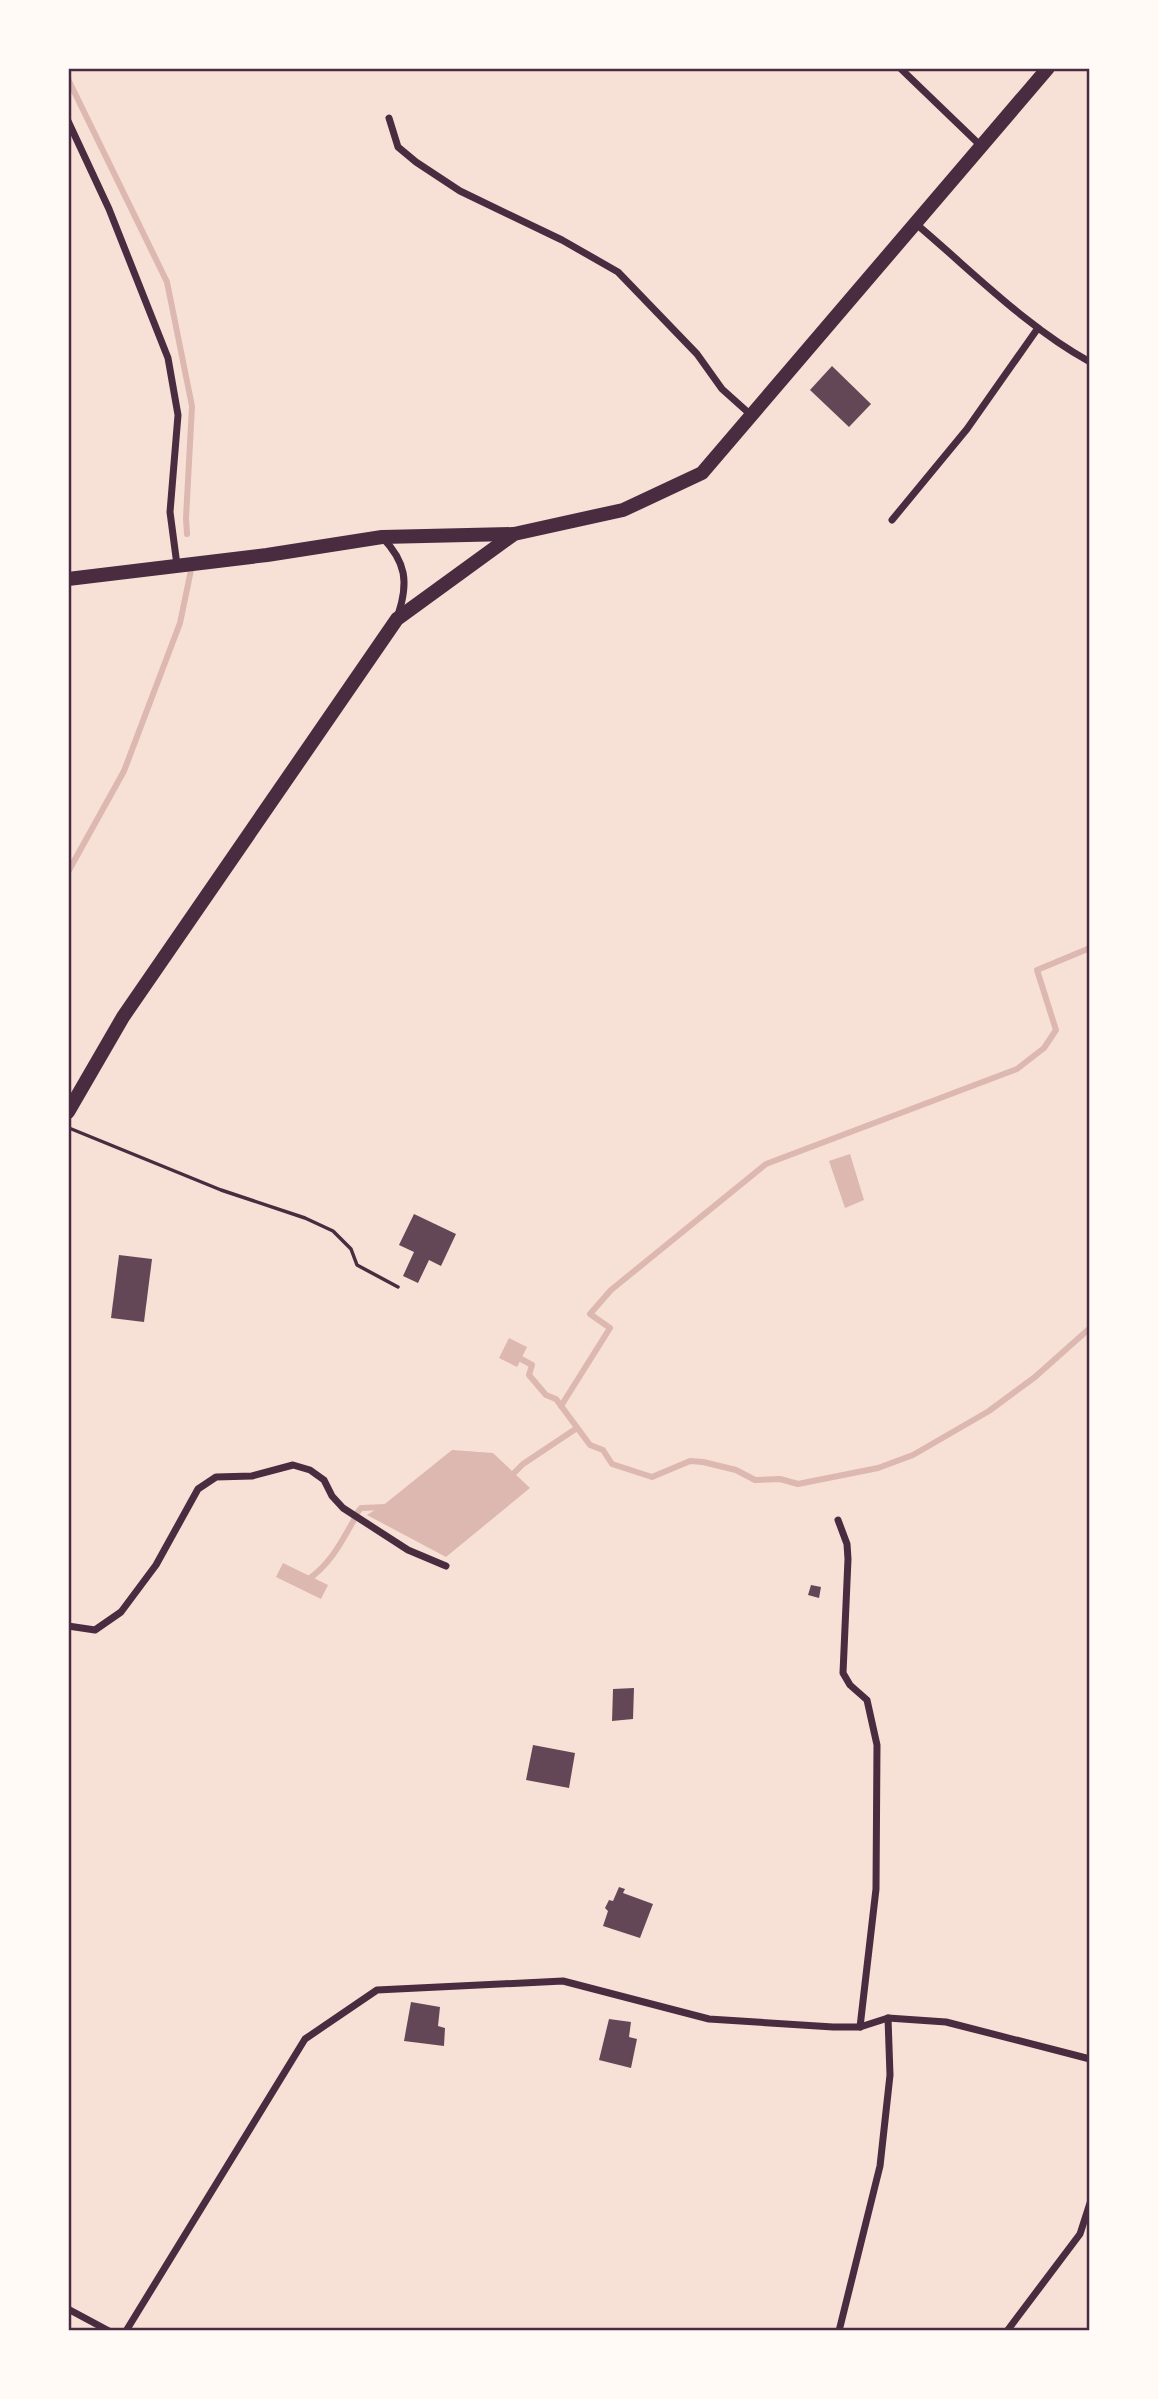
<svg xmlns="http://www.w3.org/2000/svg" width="1158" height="2399" font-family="'PT Sans',sans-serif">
<rect width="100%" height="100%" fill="#f7e1d7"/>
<g fill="#dcb8b0">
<polygon points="850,1154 864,1200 845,1208 829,1161"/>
<polygon points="509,1338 527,1347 517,1367 499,1358"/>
<polygon points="452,1450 493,1453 530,1488 446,1557 367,1515 386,1503"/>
<polygon points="283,1563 328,1585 321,1599 276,1577"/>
</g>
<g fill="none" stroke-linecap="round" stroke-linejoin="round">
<g stroke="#dcb8b0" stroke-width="6">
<polyline points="68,79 167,282 192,406 186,518 187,534"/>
<polyline points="68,872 124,771 180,623 191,570"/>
<polyline points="521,1359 532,1365 529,1375 546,1395 556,1399 590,1445 603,1450 612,1464 652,1477 690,1461 703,1462 736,1470 755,1480 780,1479 798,1484 878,1468 913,1455 989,1411 1035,1377 1090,1328"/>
<polyline points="561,1406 610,1328 590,1314 611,1290 766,1164 1017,1069 1044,1048 1056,1030 1037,970 1090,948"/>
<polyline points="509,1478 523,1464 577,1428"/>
<polyline points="357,1513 361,1508 387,1507"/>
<path d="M306,1581c24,-16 35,-38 49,-63"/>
</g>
</g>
<g fill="#644757">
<polygon points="832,366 871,404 849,427 810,390"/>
<polygon points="414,1214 456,1234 441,1266 429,1260 418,1283 403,1276 414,1252 399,1245"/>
<polygon points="119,1255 152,1259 144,1322 111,1318"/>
<polygon points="811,1585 821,1587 819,1598 808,1595"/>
<polygon points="634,1688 633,1719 612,1721 613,1689"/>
<polygon points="533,1745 575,1753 569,1788 526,1780"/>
<polygon points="619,1887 625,1889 623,1893 653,1904 640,1938 603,1926 608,1911 605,1908 609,1900 613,1901"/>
<polygon points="411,2002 440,2007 438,2026 445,2028 444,2046 404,2041"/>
<polygon points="609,2019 631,2022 629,2037 637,2039 631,2068 599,2060"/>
</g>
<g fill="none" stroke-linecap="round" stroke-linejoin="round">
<polyline stroke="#4a2c40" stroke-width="3.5" points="69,1128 221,1190 305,1218 333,1231 351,1249 357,1265 398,1287"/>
<g stroke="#4a2c40" stroke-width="7">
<polyline points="900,68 981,146"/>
<polyline points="389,118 398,147 416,162 460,191 562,240 618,272 697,354 722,389 751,415"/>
<polyline points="68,121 109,209 168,358 178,415 170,512 177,565"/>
<path d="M915,223c57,48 110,103 175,139"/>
<polyline points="892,520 967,429 1038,328"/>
<path d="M382,537c24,25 27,45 16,78"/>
<polyline points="838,1520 847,1544 848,1559 843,1673 850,1685 867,1700 877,1745 876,1889 860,2027"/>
<polyline points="68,1626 95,1630 121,1612 156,1565 198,1489 216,1477 252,1476 293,1465 310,1470 324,1480 332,1496 343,1508 408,1550 446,1566"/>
<polyline points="68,2309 109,2331"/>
<polyline points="126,2331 305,2039 377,1990 563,1981 709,2019 833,2027 860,2027 888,2018 946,2022 1090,2059"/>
<polyline points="839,2331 880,2166 890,2075 888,2018"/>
<polyline points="1007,2331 1080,2234 1090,2203"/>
</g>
<g stroke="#4a2c40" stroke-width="14">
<polyline points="68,579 267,555 382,537 514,534"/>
<polyline points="68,1112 123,1017 397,619 514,534 623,510 702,473 1048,68"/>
</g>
</g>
<rect width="1158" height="2399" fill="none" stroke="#fffaf5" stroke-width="140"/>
<rect x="70" y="70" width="1018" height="2259" fill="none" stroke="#4a2c40" stroke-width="2.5"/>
</svg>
